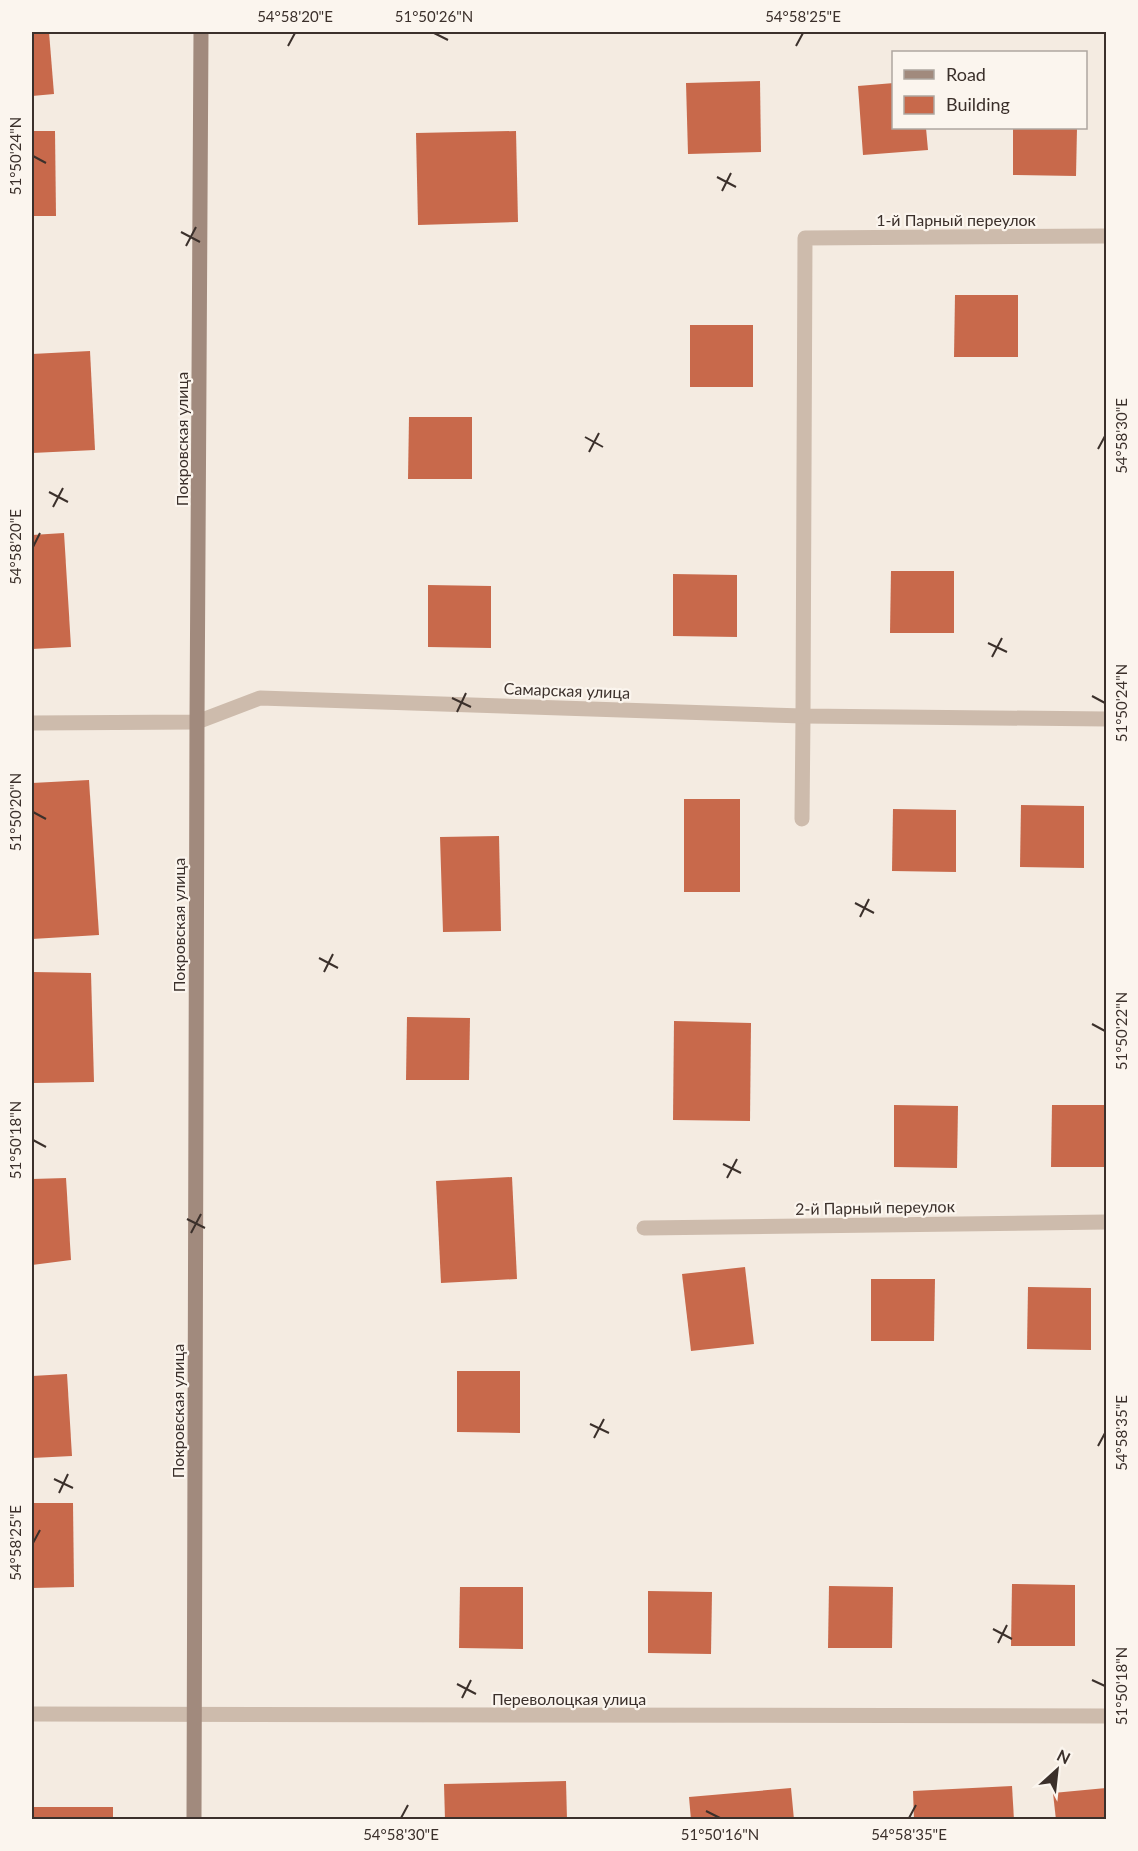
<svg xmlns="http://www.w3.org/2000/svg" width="1138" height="1851" font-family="Lato,sans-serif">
<rect width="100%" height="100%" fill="#f4ebe1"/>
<g fill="#c8694b">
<polygon points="32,32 49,32 54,94 32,96"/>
<polygon points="760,81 761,152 688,154 686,83"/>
<polygon points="894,83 894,128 926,128 928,150 863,155 858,86"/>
<polygon points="1013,128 1077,128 1076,176 1013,175"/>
<polygon points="32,131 55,131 56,216 32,216"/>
<polygon points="516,131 518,222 418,225 416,133"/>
<polygon points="955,295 1018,295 1018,357 954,357"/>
<rect x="690" y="325" width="63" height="62"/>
<polygon points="90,351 95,450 32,453 32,354"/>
<polygon points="409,417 472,417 472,479 408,479"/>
<polygon points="64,533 71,647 32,649 32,535"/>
<polygon points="891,571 954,571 954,633 890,633"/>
<polygon points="673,574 737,575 737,637 673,636"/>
<polygon points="428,585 491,586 491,648 428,647"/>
<polygon points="89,780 99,935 32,939 32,783"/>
<rect x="684" y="799" width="56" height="93"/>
<polygon points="1021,805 1084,806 1084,868 1020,867"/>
<polygon points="893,809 956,810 956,872 892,871"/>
<polygon points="499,836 501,931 443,932 440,837"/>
<polygon points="33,972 91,973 94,1082 33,1083"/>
<polygon points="407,1017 470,1018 469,1080 406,1080"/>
<polygon points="674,1021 751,1023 750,1121 673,1120"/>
<polygon points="894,1105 958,1106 957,1168 894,1167"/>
<polygon points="1052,1105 1106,1105 1106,1167 1051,1167"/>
<polygon points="512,1177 517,1279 441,1283 436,1181"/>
<polygon points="66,1178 71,1260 32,1265 32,1179"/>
<polygon points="745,1267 754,1344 691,1351 682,1274"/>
<polygon points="871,1279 935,1279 934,1341 871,1341"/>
<polygon points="1028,1287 1091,1288 1091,1350 1027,1349"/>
<polygon points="457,1371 520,1371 520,1433 457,1432"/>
<polygon points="67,1374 72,1456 32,1458 32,1376"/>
<polygon points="32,1503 73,1503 74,1587 32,1588"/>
<polygon points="1012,1584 1075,1585 1075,1646 1011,1646"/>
<polygon points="829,1586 893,1587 892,1648 828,1648"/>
<polygon points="460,1587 523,1587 523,1649 459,1648"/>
<polygon points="648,1591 712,1592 711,1654 648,1653"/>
<polygon points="566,1781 567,1820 445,1820 444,1784"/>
<polygon points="1012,1786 1014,1820 914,1820 913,1791"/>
<polygon points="791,1788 794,1820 691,1820 689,1797"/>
<polygon points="1106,1788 1106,1820 1056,1820 1053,1793"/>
<rect x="32" y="1807" width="81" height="13"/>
</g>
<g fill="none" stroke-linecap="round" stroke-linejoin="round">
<polyline stroke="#cdbbac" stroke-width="15" points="802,819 803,716"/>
<g stroke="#cdbbac" stroke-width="15">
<polyline points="803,716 805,238 1106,236"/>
<polyline points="32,723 197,722 260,698 803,716 1106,719"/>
<polyline points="644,1228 1106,1222"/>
<polyline points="32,1714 1106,1716"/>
</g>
<polyline stroke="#a18a7d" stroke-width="15" points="194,1820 197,722 201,32"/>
</g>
<path fill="none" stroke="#3b302b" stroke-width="2" d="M434,33l14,7M288,46l7,-13M796,46l7,-13M33,156l13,7M717,177l19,10M722,191l9,-18M181,232l19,10M186,246l10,-19M585,437l18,10M1098,449l7,-13M589,452l10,-19M49,492l19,10M53,507l10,-19M33,547l7,-14M988,643l19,9M992,657l10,-19M1092,696l13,7M452,698l19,9M457,712l9,-19M33,812l13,7M855,903l19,10M860,917l9,-18M319,958l19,10M324,972l9,-18M1092,1024l13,7M33,1140l13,7M723,1164l18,9M727,1178l10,-19M187,1219l18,9M191,1233l10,-19M590,1424l19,9M594,1438l10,-19M1098,1446l7,-13M54,1479l19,9M59,1493l9,-19M33,1543l7,-13M993,1629l19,10M998,1643l9,-18M1092,1680l13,6M457,1684l19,10M462,1698l9,-18M706,1811l14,7M401,1818l7,-13M909,1818l7,-13"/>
<g text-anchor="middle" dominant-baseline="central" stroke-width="4.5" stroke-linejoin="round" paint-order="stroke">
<g font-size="16" fill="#3b302b" stroke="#fbf5ee">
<text x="956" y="219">1-й Парный переулок</text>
<text transform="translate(181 439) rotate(-90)">Покровская улица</text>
<text transform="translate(567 690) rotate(2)">Самарская улица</text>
<text transform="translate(178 925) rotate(-90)">Покровская улица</text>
<text transform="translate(875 1207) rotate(-1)">2-й Парный переулок</text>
<text transform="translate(177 1411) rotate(-90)">Покровская улица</text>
<text x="569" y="1698">Переволоцкая улица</text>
</g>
</g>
<rect width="1138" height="1851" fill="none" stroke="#fbf5ee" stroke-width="66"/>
<rect x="892" y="51" width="195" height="78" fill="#fbf5ee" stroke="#aea6a0" stroke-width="1.5"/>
<rect x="904" y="70" width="30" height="9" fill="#a18a7d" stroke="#aea6a0" stroke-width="1.5"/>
<text x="946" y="81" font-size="18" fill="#3b302b">Road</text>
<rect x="904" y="96" width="30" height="18" fill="#c8694b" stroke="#aea6a0" stroke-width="1.5"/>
<text x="946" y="111" font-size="18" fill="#3b302b">Building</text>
<g transform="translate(1057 1770) rotate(27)" stroke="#fbf5ee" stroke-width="4.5" paint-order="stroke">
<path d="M0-4.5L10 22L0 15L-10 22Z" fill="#3b302b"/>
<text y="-9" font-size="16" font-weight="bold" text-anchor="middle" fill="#3b302b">N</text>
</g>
<rect x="33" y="33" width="1072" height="1785" fill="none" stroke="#3b302b" stroke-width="2"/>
<g font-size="15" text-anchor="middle" fill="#3b302b">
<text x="295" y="22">54°58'20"E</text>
<text x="434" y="22">51°50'26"N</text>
<text x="803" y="22">54°58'25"E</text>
<text transform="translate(16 156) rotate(-90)" y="5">51°50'24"N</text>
<text transform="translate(1122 436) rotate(-90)" y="5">54°58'30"E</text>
<text transform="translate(16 547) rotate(-90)" y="5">54°58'20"E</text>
<text transform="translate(1122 703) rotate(-90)" y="5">51°50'24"N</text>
<text transform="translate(16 812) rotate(-90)" y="5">51°50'20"N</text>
<text transform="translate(1122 1031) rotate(-90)" y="5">51°50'22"N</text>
<text transform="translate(16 1140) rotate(-90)" y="5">51°50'18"N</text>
<text transform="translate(1122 1433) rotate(-90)" y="5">54°58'35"E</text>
<text transform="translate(16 1543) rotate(-90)" y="5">54°58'25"E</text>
<text transform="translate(1122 1686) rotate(-90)" y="5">51°50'18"N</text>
<text x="401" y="1840">54°58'30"E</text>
<text x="720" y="1840">51°50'16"N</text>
<text x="909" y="1840">54°58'35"E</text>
</g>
</svg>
